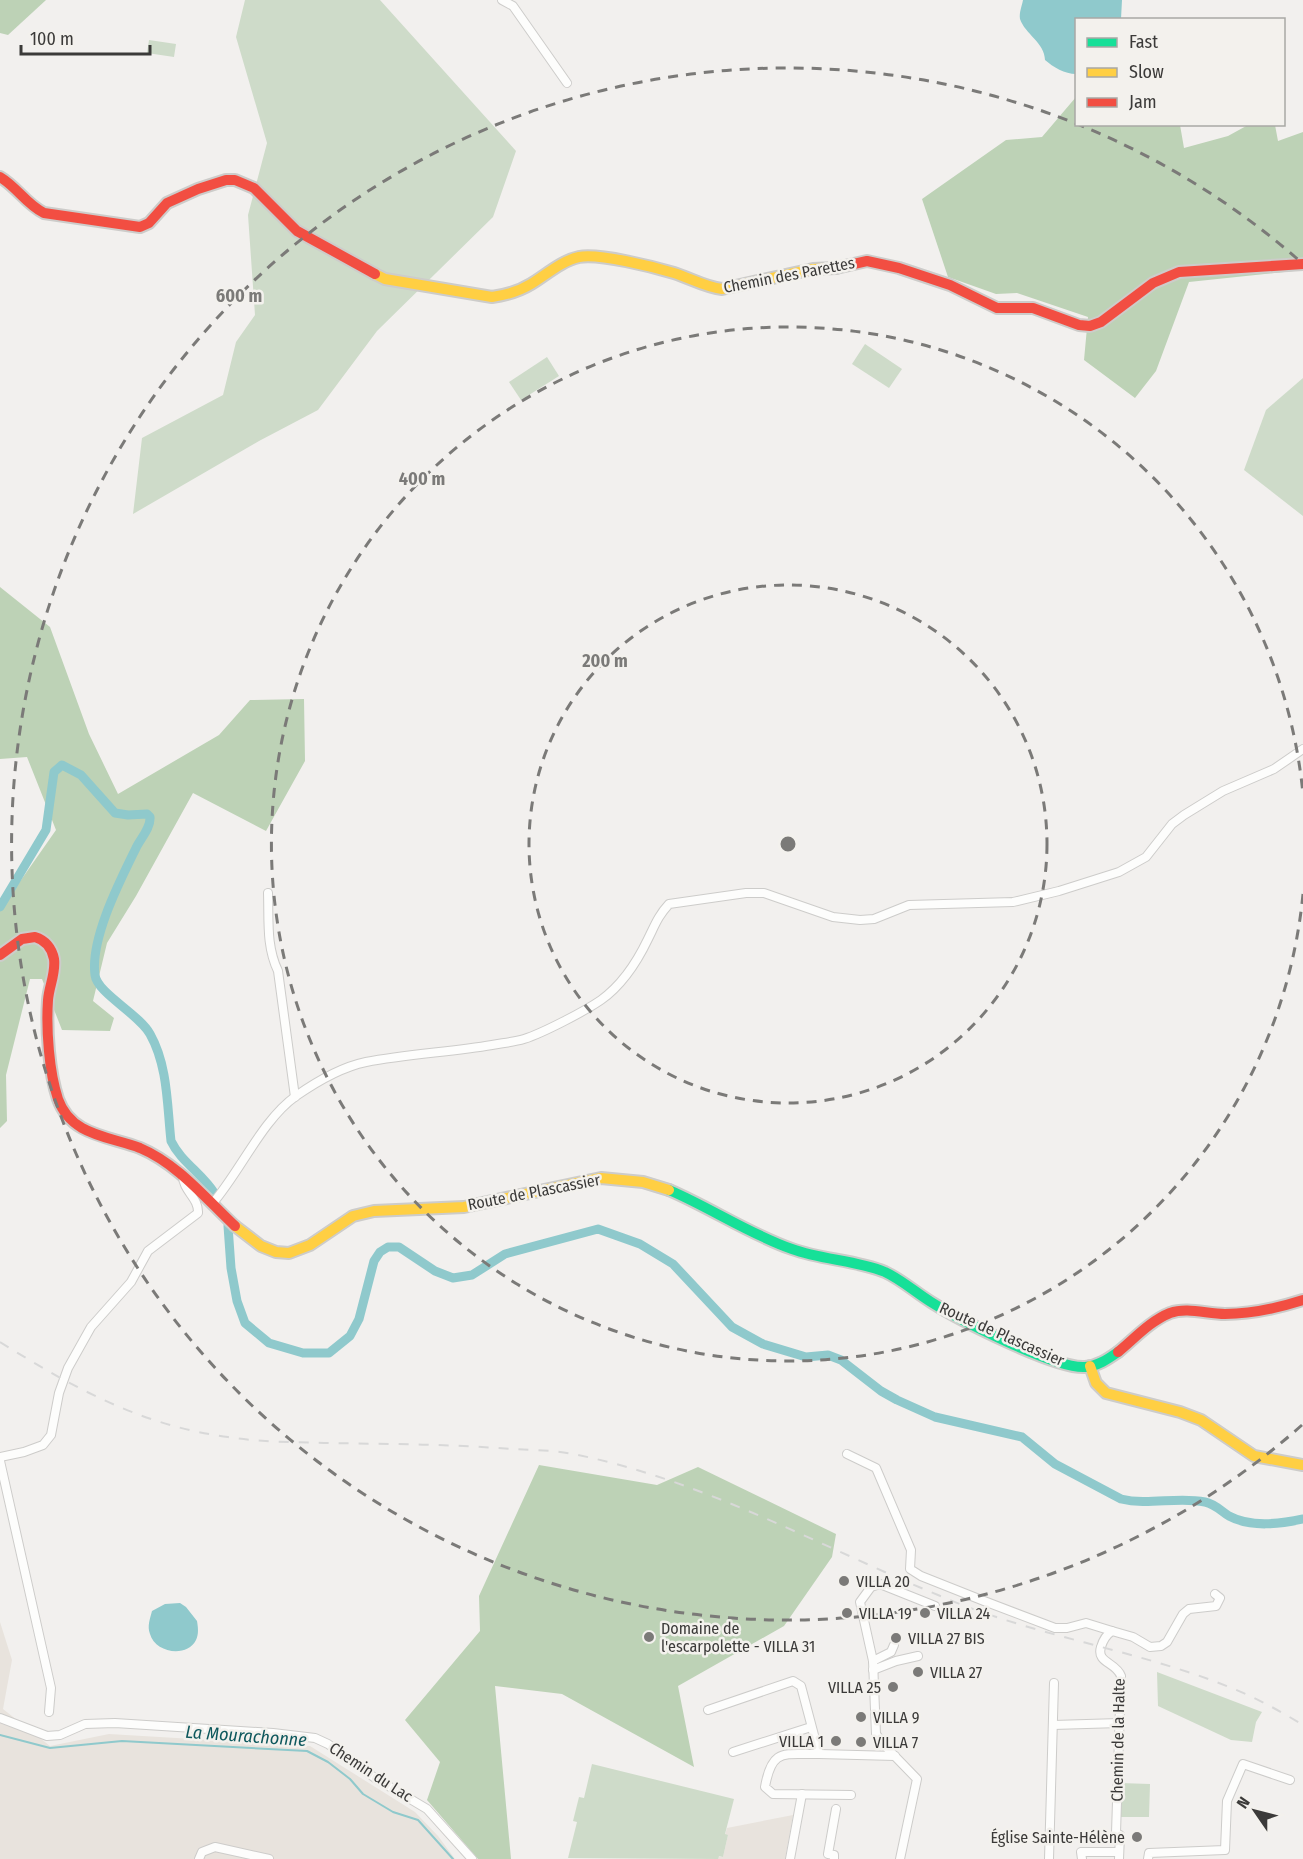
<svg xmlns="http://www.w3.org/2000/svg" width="1303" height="1859" font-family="'Fira Sans Condensed',sans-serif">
<rect width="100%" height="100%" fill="#f2f0ee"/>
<g fill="#e8e3dd">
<polygon points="0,1622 12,1660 3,1709 50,1746 109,1734 310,1746 415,1812 438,1836 455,1859 0,1859"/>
<polygon points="793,1815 785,1859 718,1859 718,1856 723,1857 728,1835 725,1835 727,1828"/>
</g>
<g fill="#cedbc9">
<polygon points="245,0 380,0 516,151 493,217 377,331 318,410 259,441 133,514 142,438 223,395 236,342 255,315 248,215 267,143 236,37"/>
<polygon points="149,40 176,44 174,57 147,53"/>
<polygon points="865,344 902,369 889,388 852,364"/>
<polygon points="547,357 559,376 521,400 509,382"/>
<polygon points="1303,378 1303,516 1244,470 1266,410"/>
<polygon points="1157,1672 1262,1712 1256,1722 1252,1742 1231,1740 1158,1706"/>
<polygon points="592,1764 734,1799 725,1834 728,1835 723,1857 719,1856 718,1859 568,1858 577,1822 573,1821 579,1797 584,1798"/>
<polygon points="1120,1783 1150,1784 1149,1817 1119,1817"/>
</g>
<g fill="#bdd2b6">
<polygon points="0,0 46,0 8,35 0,33"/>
<polygon points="1076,97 1076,124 1180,125 1184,148 1228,136 1248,125 1275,125 1278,141 1303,132 1303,270 1189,282 1156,371 1135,398 1084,360 1088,317 1017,293 996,294 948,277 922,199 1006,140 1042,137"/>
<polygon points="0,587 50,627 89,734 118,794 219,735 250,700 304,699 305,761 266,831 193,793 136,896 107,943 93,1001 114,1018 110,1031 62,1030 42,979 30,979 6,1075 7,1121 0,1128 0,910 56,830 27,757 0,759"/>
<polygon points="539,1465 657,1485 698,1467 836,1534 832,1557 784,1626 678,1686 694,1767 562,1694 495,1686 511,1859 478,1859 427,1800 440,1762 405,1720 480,1631 479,1596"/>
</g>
<g fill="#8fc9cc">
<path d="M1023,0h99l-1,19 -45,1v54c-11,0 -23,-7 -31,-14 0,-17 -20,-26 -25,-41 -1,-7 2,-13 3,-19z"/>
<path d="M180,1603l6,4 11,14c1,6 2,13 -1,19 -9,18 -41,13 -46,-6 -3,-8 0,-15 2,-23l13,-7z"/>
</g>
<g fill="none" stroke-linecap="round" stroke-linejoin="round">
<polyline stroke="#8fc9cc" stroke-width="2" points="0,1735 50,1748 122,1741 307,1751 328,1762 350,1779 363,1794 393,1812 418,1820 453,1859"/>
<g stroke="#8fc9cc" stroke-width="9">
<path d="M0,907l46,-77 8,-58 8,-7 19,10 34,38 13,2 19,-1 3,3c1,10 -8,20 -13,29 -16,33 -47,92 -42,129 2,18 44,39 55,59 18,32 17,71 21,107 10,21 32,33 44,53"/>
<path d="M228,1226l3,42 6,33 8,22 24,20 34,10h26l21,-17 9,-17 15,-58 6,-9 8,-5h11l36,24 18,7 19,-3 33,-21 93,-25 42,15 33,20 59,63 31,17 43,13 22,-2 13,5 40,31 16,9 38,17 87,20 33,27 66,35c28,7 56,-3 84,3 10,2 16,9 24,14 22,12 51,8 74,3"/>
</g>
<g stroke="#cdccca" stroke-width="10">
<g id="street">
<polyline points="502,0 513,6 567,83"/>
<path d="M268,893c1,27 -2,53 10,78l17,126"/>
<path d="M212,1204c28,-32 50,-84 84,-108 20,-14 46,-29 70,-34 41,-8 85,-10 126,-17 11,-2 22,-3 32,-6 19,-6 61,-28 77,-39 21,-15 36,-38 47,-61 7,-14 10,-23 21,-35l77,-11h18l69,24 27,3 14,-1 35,-14 104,-3 46,-11 60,-19 27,-15 26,-33 12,-9 39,-24 51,-22 29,-20"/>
<polyline points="847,1454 876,1468 911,1550 910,1569 921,1576 984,1601 1055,1628 1067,1628 1086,1623 1112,1631"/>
<path d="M0,1457l24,-5 19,-7 8,-10 8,-42 9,-25 23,-41 40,-45 17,-31 50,-38c1,-15 -15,-22 -15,-37"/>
<polyline points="0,1461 51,1688 49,1712"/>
<polyline points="873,1661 891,1652 894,1645"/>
<polyline points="873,1670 896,1661 918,1656"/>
<path d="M708,1710l85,-29 8,5 18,68c-35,1 -47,-7 -54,33l8,7 78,1"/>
<polyline points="0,1718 47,1736 60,1735 85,1724 115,1723 273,1733 315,1738 328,1744 375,1778 427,1809 472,1859"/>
<polyline points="1053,1725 1120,1723"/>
<polyline points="733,1752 811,1727"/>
<polyline points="819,1754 895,1756"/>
<polyline points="199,1859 202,1852 215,1847 269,1859"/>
<polyline points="790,1859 802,1794"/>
<polyline points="834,1859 834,1855 828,1854 836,1809"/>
<polyline points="900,1859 917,1779 884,1745 876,1734 873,1661 860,1602 871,1587 880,1584 935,1606"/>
<polyline points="1049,1859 1054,1683"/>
<polyline points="1082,1859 1081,1852 1119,1852"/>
<path d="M1119,1859l1,-24 -4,-2 5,-157c-5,-14 -25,-13 -20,-29 2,-7 5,-12 11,-16l21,6 17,10 11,-1 6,-4 16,-28 6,-5 27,-3 4,-8 -5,-4"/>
<polyline points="1148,1859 1149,1853 1225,1850 1227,1801 1243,1764 1290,1780"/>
</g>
</g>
<g stroke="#cdccca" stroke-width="14">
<path id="fast" d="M669,1190c42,18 80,44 123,59 30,11 64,11 93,23 17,8 30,20 46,30 27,17 124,67 154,65 13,-1 23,-8 33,-15"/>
</g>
<g stroke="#cdccca" stroke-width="14">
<g id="slow">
<path d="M375,274l10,5 107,18c14,-2 26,-5 39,-13 15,-9 30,-23 48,-27 20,-4 75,10 95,16 16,5 31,14 48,16l91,-20 23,-1"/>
<polyline points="235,1226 261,1246 276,1252 289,1253 310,1245 353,1216 374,1211 464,1207 601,1178 643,1182 669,1190"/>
<polyline points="1090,1366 1096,1383 1106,1393 1180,1412 1201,1420 1254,1456 1303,1465"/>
</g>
</g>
<g stroke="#cdccca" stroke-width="14">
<g id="jam">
<path d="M0,177c17,10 26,27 44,36l96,14 9,-4 18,-20 31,-14 28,-9h9l19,8 43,43 78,43"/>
<polyline points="836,268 867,261 899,268 950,285 997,308 1033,308 1079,325 1090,326 1101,322 1153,283 1179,272 1303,264"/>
<path d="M0,955l22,-16 13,-2c10,3 17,11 19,22 2,14 -5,27 -6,41 -2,29 1,72 10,99 13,37 51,37 82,49 38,16 66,51 95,78"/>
<path d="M1118,1352c16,-13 32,-31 52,-39 17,-6 37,1 55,1 27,0 53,-6 78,-14"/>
</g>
</g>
<use href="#street" stroke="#fdfdfc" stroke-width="8"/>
<use href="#fast" stroke="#16e098" stroke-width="10"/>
<use href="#slow" stroke="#ffcf43" stroke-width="10"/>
<use href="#jam" stroke="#f24e42" stroke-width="10"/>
<path stroke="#d8d8d8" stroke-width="2" stroke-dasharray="10 10" stroke-linecap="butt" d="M0,1342c72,45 142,84 228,95 31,5 64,5 96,6 62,1 125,1 187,6 20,1 42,1 62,5 137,27 262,101 392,152 92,35 194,49 283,89 19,9 37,19 55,30"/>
</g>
<g fill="none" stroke="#7b7a78" stroke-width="3" stroke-dasharray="10 8">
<circle cx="788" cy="844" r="259"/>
<path d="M1303 894A517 517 0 1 1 1303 794"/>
<path d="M1302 1425A776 776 0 1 1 1302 263"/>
</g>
<g fill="#7b7a78" stroke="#f3f1ed" stroke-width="2">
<circle cx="844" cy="1581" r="6"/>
<circle cx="847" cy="1613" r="6"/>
<circle cx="925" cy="1613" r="6"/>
<circle cx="649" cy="1637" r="6"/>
<circle cx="896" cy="1638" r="6"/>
<circle cx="918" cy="1672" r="6"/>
<circle cx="893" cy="1687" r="6"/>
<circle cx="861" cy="1717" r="6"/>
<circle cx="836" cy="1741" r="6"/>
<circle cx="861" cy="1742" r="6"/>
<circle cx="1137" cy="1837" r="6"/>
</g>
<g text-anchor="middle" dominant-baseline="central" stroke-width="5" stroke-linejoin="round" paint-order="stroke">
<g font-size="16" fill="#3b3a39" stroke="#f3f1ed">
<text transform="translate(789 275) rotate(-11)">Chemin des Parettes</text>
<text transform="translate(534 1192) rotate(-11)">Route de Plascassier</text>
<text transform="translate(1002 1334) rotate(24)">Route de Plascassier</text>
<text transform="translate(1118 1740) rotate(-89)">Chemin de la Halte</text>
<text transform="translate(371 1772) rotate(33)">Chemin du Lac</text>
</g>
<g font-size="16" fill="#3b3a39" stroke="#f3f1ed" text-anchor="start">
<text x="856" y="1581">VILLA 20</text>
<text x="859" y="1613">VILLA 19</text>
<text x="937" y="1613">VILLA 24</text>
<text x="661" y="1628">Domaine de<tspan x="661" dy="18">l'escarpolette - VILLA 31</tspan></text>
<text x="908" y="1638">VILLA 27 BIS</text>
<text x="930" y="1672">VILLA 27</text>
<text x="881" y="1687" text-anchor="end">VILLA 25</text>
<text x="873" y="1717">VILLA 9</text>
<text x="824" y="1741" text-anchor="end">VILLA 1</text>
<text x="873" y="1742">VILLA 7</text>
<text x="1125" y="1837" text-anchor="end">Église Sainte-Hélène</text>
</g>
<g font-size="18" font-style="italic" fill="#0e585d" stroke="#f3f1ed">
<text transform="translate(246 1736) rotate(4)">La Mourachonne</text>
</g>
</g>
<circle cx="788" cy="844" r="9" fill="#7b7a78" stroke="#f3f1ed" stroke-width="3"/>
<g font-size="18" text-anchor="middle" font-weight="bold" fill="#7b7a78" stroke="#f3f1ed" stroke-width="5" stroke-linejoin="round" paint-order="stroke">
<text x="239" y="302">600 m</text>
<text x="422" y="485">400 m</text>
<text x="605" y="667">200 m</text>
</g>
<rect x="1075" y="18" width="210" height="108" fill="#f3f1ed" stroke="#a9a8a5" stroke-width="1.5"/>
<rect x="1087" y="38" width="30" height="9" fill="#16e098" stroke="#a9a8a5" stroke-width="1.5"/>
<text x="1129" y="48" font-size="18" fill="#3b3a39">Fast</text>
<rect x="1087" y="68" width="30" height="9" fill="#ffcf43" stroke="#a9a8a5" stroke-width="1.5"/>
<text x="1129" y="78" font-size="18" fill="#3b3a39">Slow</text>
<rect x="1087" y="98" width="30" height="9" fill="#f24e42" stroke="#a9a8a5" stroke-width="1.5"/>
<text x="1129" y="108" font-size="18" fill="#3b3a39">Jam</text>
<g transform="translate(1255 1811) rotate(305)" stroke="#f3f1ed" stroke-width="4.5" paint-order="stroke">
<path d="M0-4.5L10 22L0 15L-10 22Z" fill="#3b3a39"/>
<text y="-9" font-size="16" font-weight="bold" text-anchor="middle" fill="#3b3a39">N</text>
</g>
<path d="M21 45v9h129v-9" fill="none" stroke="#3b3a39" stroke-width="3"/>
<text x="30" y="45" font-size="18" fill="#3b3a39" stroke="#f3f1ed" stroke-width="4.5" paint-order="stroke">100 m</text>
</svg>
